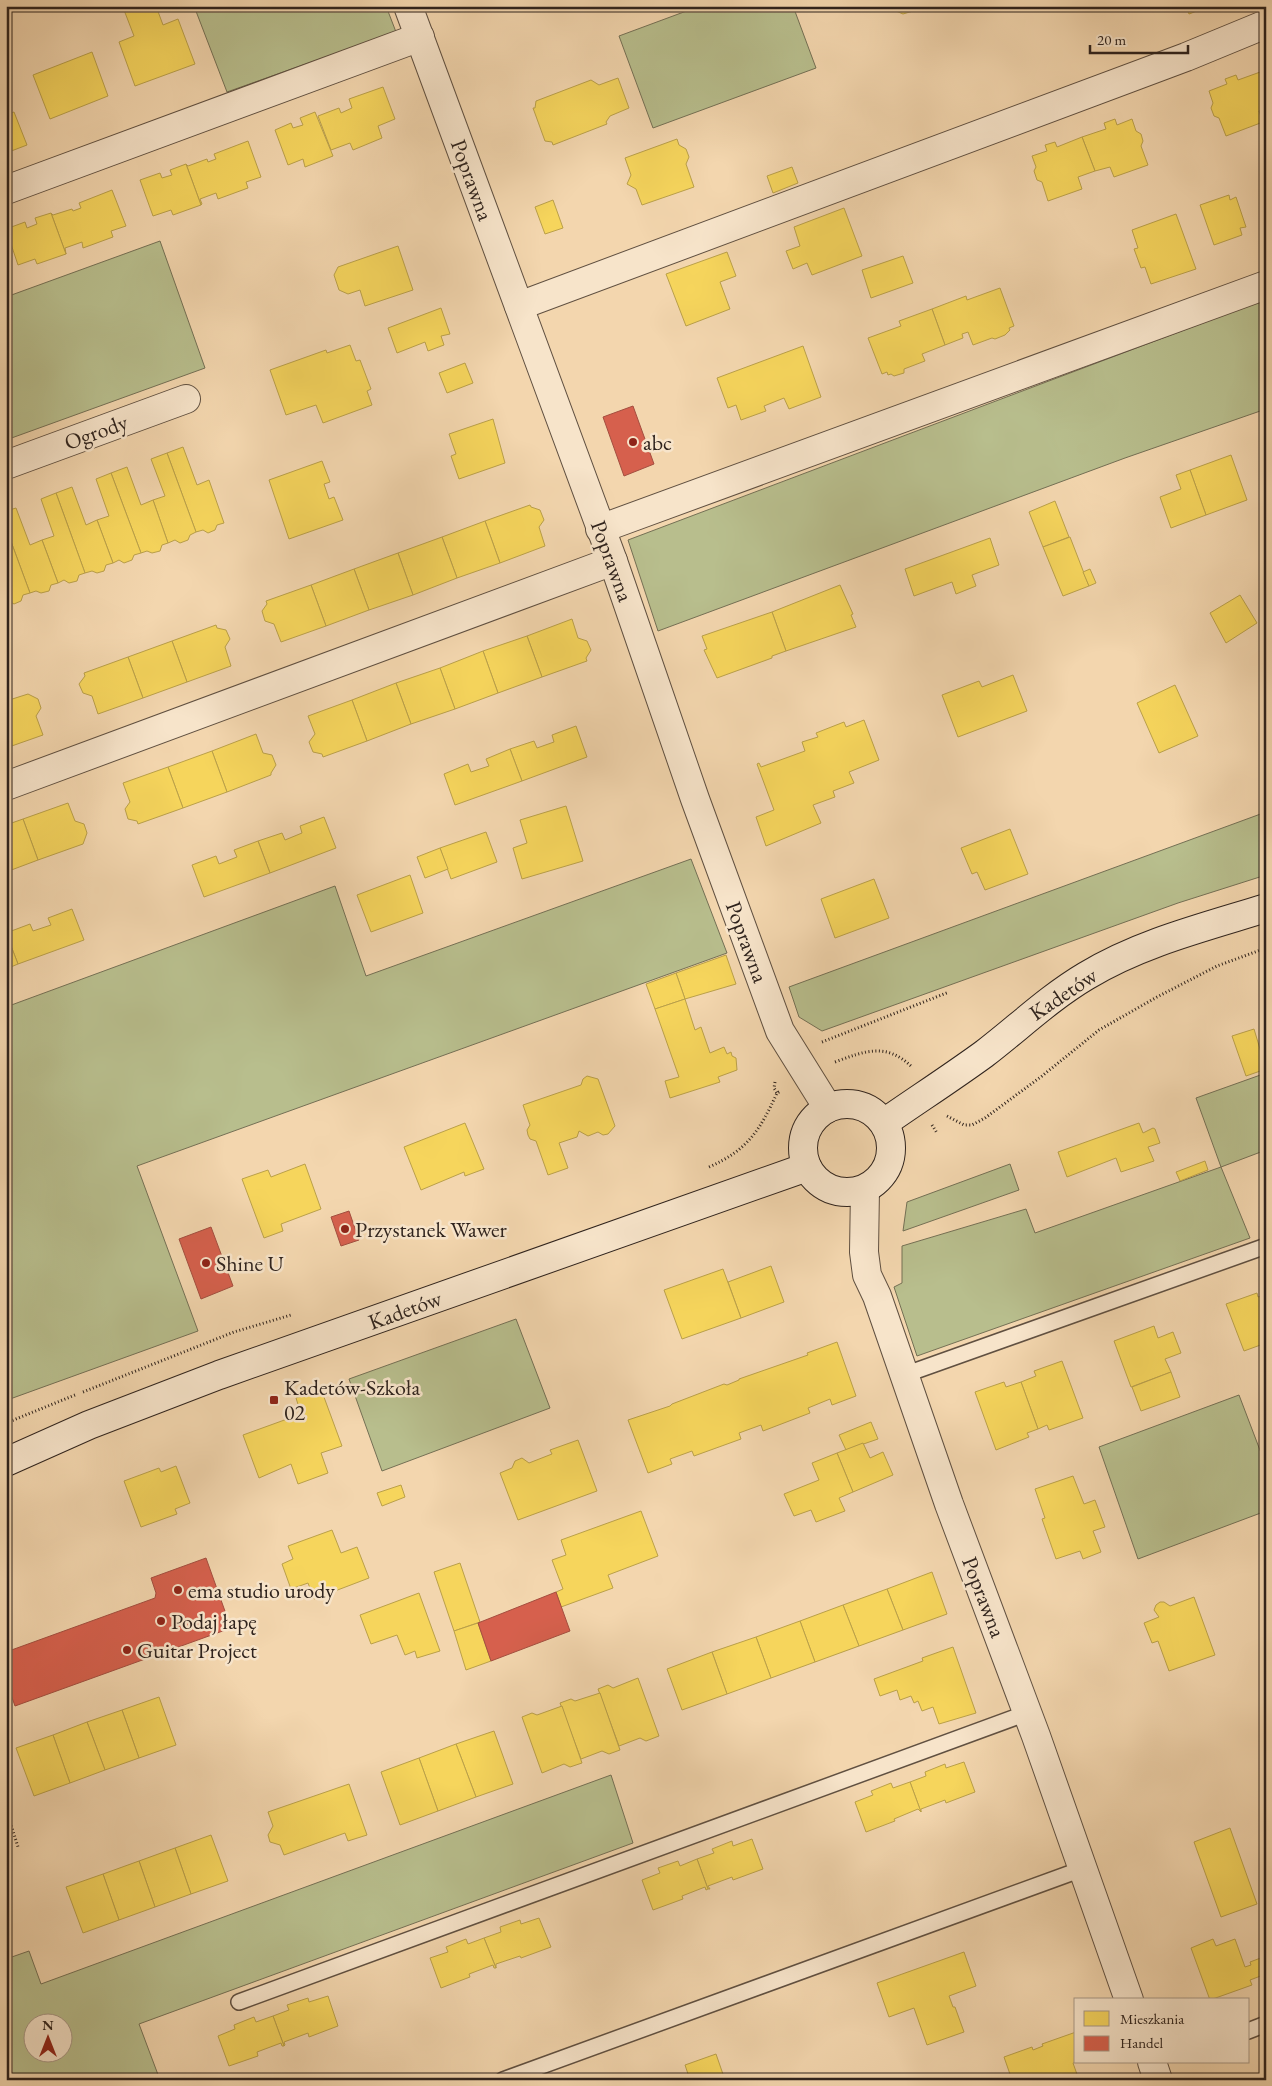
<svg xmlns="http://www.w3.org/2000/svg" width="1272" height="2086" font-family="'EB Garamond',serif">
<rect width="100%" height="100%" fill="#f3d6ae"/>
<filter id="stains"><feTurbulence type="fractalNoise" baseFrequency=".004" numOctaves="4"/><feColorMatrix values="0 0 0 0 .2 0 0 0 0 .09 0 0 0 0 .02 0 0 0 .5 -.17"/></filter>
<radialGradient id="worn" r=".72"><stop offset=".6" stop-color="#630" stop-opacity="0"/><stop offset="1" stop-color="#630" stop-opacity=".3"/></radialGradient>
<g fill="#b8be8d" stroke="#747055" fill-rule="evenodd">
<polygon points="194,6 386,6 396,32 227,92"/>
<polygon points="700,6 793,6 816,68 653,128 619,36"/>
<polygon points="160,241 205,368 6,440 6,297"/>
<polygon points="1266,299 1266,409 1125,458 658,631 628,540"/>
<polygon points="1266,812 1266,875 1178,903 822,1031 799,1017 789,987"/>
<polygon points="691,859 727,953 137,1166 198,1331 10,1399 6,1388 6,1007 335,886 366,976"/>
<polygon points="1266,1073 1266,1150 1221,1167 1250,1238 917,1356 894,1287 902,1283 902,1246 1026,1209 1035,1233 1221,1167 1196,1098"/>
<polygon points="1010,1164 1019,1190 903,1231 907,1202"/>
<polygon points="516,1319 550,1408 382,1471 349,1379"/>
<polygon points="1239,1395 1266,1466 1266,1511 1138,1559 1099,1447"/>
<path d="M611,1775l22,68 -494,181 21,56h-154v-121l23,-8 12,33zM32,2024h30v30h-30z"/>
</g>
<g fill="#f6d55c" stroke="#baa049">
<polygon points="135,6 156,6 163,25 178,19 195,64 135,86 119,42 134,36 124,10"/>
<polygon points="884,6 915,6 913,11 903,14"/>
<polygon points="1186,6 1210,6 1189,14"/>
<polygon points="92,52 108,96 50,119 33,75"/>
<polygon points="1263,71 1266,78 1266,109 1259,111 1263,122 1226,136 1219,118 1214,116 1211,108 1213,103 1209,91 1227,84 1225,79 1236,75 1238,80"/>
<polygon points="618,78 629,108 610,116 606,122 607,124 553,145 552,142 545,141 533,108 535,108 536,101 591,80 599,85"/>
<polygon points="383,87 395,119 378,126 382,138 353,150 350,143 331,150 318,116 339,108 341,113 352,108 349,99"/>
<polygon points="14,112 27,145 6,153 6,115"/>
<polygon points="315,112 333,156 305,167 303,159 288,165 275,130 291,123 293,128 303,125 300,118"/>
<polygon points="1115,119 1117,125 1132,119 1136,131 1141,134 1143,141 1141,146 1148,165 1114,177 1110,167 1095,171 1082,137 1106,129 1104,123"/>
<polygon points="1082,137 1095,171 1078,177 1082,189 1048,201 1042,182 1037,180 1034,171 1036,167 1032,156 1047,151 1045,145 1055,142 1057,147"/>
<polygon points="677,139 679,145 686,149 689,157 686,164 694,187 642,205 636,189 627,184 631,175 625,158"/>
<polygon points="248,141 261,177 246,182 248,188 218,199 216,193 200,199 202,204 201,205 186,164 188,166 207,159 208,162 216,159 214,154"/>
<polygon points="186,164 201,205 173,215 171,210 153,216 140,180 160,173 162,178 172,175 170,170"/>
<polygon points="792,167 798,183 773,193 767,176"/>
<polygon points="112,190 126,226 111,231 113,237 83,248 82,242 65,248 66,254 51,213 53,215 72,209 73,211 81,208 79,203"/>
<polygon points="1229,195 1230,200 1236,197 1246,227 1240,228 1242,235 1214,245 1200,205"/>
<polygon points="553,200 563,228 545,234 535,207"/>
<polygon points="844,208 862,256 812,275 807,263 793,269 786,251 800,246 794,227"/>
<polygon points="51,213 66,254 37,264 35,259 18,265 6,229 25,222 27,228 37,224 35,218"/>
<polygon points="1176,214 1196,269 1151,284 1145,267 1141,268 1134,249 1138,248 1132,230"/>
<polygon points="398,246 413,290 365,306 360,290 348,294 339,290 334,275 338,267"/>
<polygon points="727,252 736,276 720,282 730,309 686,326 666,274"/>
<polygon points="903,256 913,283 871,298 862,270"/>
<polygon points="1000,288 1014,326 1009,328 1010,330 1005,335 995,339 992,338 973,345 968,332 962,334 963,338 945,345 932,309 966,296 967,300"/>
<polygon points="441,308 450,334 441,336 444,345 428,351 425,342 397,353 388,328"/>
<polygon points="932,309 945,345 922,354 925,361 904,369 904,373 894,376 891,374 888,375 887,372 882,374 868,338 901,326 899,321"/>
<polygon points="350,345 356,361 360,360 371,389 367,391 372,405 323,423 316,405 286,415 270,370 326,350 327,353"/>
<polygon points="803,346 821,397 789,409 784,398 764,406 766,411 741,420 736,405 728,408 717,378"/>
<polygon points="465,363 473,383 447,393 439,373"/>
<polygon points="493,419 505,463 459,479 451,456 456,454 449,434"/>
<polygon points="183,447 197,485 209,480 224,523 217,525 215,530 208,533 203,530 196,532 167,453"/>
<polygon points="167,453 196,532 190,535 188,540 180,543 175,540 168,543 153,500 165,496 151,459"/>
<polygon points="1231,455 1247,500 1206,515 1190,470"/>
<polygon points="322,461 330,482 324,484 329,499 334,497 343,520 289,539 269,480"/>
<polygon points="127,467 141,505 153,500 168,543 162,545 160,551 152,553 147,551 141,553 111,473"/>
<polygon points="1190,470 1206,515 1171,528 1160,497 1181,489 1176,475"/>
<polygon points="111,473 141,553 134,555 132,560 124,563 119,560 113,563 97,520 109,516 96,479"/>
<polygon points="72,487 86,525 97,520 113,563 106,565 104,571 97,573 92,571 85,573 56,493"/>
<polygon points="56,493 85,573 79,575 77,581 69,583 64,580 58,583 42,540 54,536 41,499"/>
<polygon points="1055,501 1069,537 1043,547 1029,512"/>
<polygon points="530,505 531,507 540,510 544,520 539,527 545,546 500,563 485,521"/>
<polygon points="16,508 30,545 42,540 58,583 51,585 49,591 41,593 36,591 30,593 6,528 6,511"/>
<polygon points="485,521 500,563 457,578 442,537"/>
<polygon points="6,528 30,593 23,595 21,601 14,604 9,601 6,601"/>
<polygon points="442,537 457,578 413,595 398,553"/>
<polygon points="1070,537 1089,586 1063,596 1043,547"/>
<polygon points="990,538 999,565 972,575 976,586 956,594 952,582 914,596 905,569"/>
<polygon points="398,553 413,595 369,610 354,569"/>
<polygon points="354,569 369,610 326,626 311,585"/>
<polygon points="1090,569 1096,583 1089,586 1083,572"/>
<polygon points="311,585 326,626 281,642 274,624 265,621 262,611 267,604 266,601"/>
<polygon points="840,585 853,614 851,615 856,627 786,651 772,612"/>
<polygon points="1240,595 1257,623 1226,643 1210,613"/>
<polygon points="772,612 786,651 772,656 772,658 717,678 704,650 707,649 702,636"/>
<polygon points="572,619 578,638 587,641 591,650 586,658 587,661 542,677 527,636"/>
<polygon points="216,625 217,628 226,630 230,639 225,647 231,666 187,682 172,641"/>
<polygon points="527,636 542,677 498,693 483,651"/>
<polygon points="172,641 187,682 143,698 128,657"/>
<polygon points="483,651 498,693 455,709 440,668"/>
<polygon points="128,657 143,698 98,714 92,696 83,693 79,684 85,676 84,673"/>
<polygon points="440,668 455,709 411,724 396,683"/>
<polygon points="1013,675 1027,711 958,737 942,695 979,681 982,687"/>
<polygon points="396,683 411,724 367,741 352,700"/>
<polygon points="1175,685 1198,736 1159,753 1137,703"/>
<polygon points="28,694 38,699 41,708 36,716 43,735 6,748 6,701"/>
<polygon points="352,700 367,741 323,757 322,754 313,752 309,742 315,734 308,716"/>
<polygon points="864,720 879,760 849,772 854,783 833,791 835,797 813,805 821,823 766,846 756,817 774,810 757,764 759,763 761,767 805,751 802,742 818,737 816,733 844,722 846,727"/>
<polygon points="576,726 587,757 522,781 510,749 534,741 537,748 554,742 552,735"/>
<polygon points="256,734 263,753 272,755 276,765 271,773 271,775 227,792 212,751"/>
<polygon points="510,749 522,781 455,805 444,774 468,764 471,772 489,766 486,759"/>
<polygon points="212,751 227,792 183,808 168,767"/>
<polygon points="168,767 183,808 138,824 137,821 128,819 125,809 130,802 123,783"/>
<polygon points="68,803 75,821 84,824 87,833 83,844 38,860 23,819"/>
<polygon points="566,806 583,861 522,879 513,848 527,843 520,820"/>
<polygon points="324,817 336,848 270,873 258,841 282,833 285,840 302,833 300,826"/>
<polygon points="23,819 38,860 6,872 6,825"/>
<polygon points="1010,829 1028,874 985,890 977,872 972,874 961,848"/>
<polygon points="486,832 497,862 451,879 440,848"/>
<polygon points="258,841 270,873 204,897 192,865 216,856 219,864 237,857 234,850"/>
<polygon points="440,848 448,869 425,878 417,857"/>
<polygon points="410,875 423,913 371,932 357,895"/>
<polygon points="874,879 889,918 835,938 821,899"/>
<polygon points="72,909 84,940 18,964 6,933 30,924 33,931 51,925 48,918"/>
<polygon points="6,933 18,964 6,969"/>
<polygon points="726,955 736,984 685,999 676,973"/>
<polygon points="676,973 685,999 655,1009 646,984"/>
<polygon points="685,999 695,1030 701,1027 710,1053 724,1047 727,1054 731,1052 732,1056 736,1058 737,1070 718,1077 720,1082 670,1098 665,1081 679,1077 655,1009"/>
<polygon points="1254,1029 1266,1069 1246,1076 1232,1036"/>
<polygon points="587,1076 598,1079 615,1126 608,1134 603,1135 598,1132 588,1136 579,1131 577,1137 559,1143 568,1168 548,1175 536,1141 530,1139 528,1135 527,1130 530,1125 523,1105 581,1085 583,1079"/>
<polygon points="465,1123 484,1169 465,1176 464,1172 421,1190 404,1147"/>
<polygon points="1139,1123 1143,1133 1153,1128 1155,1129 1160,1143 1148,1147 1154,1161 1121,1172 1116,1158 1067,1177 1058,1152"/>
<polygon points="1205,1161 1208,1170 1180,1181 1176,1172"/>
<polygon points="305,1164 321,1209 281,1224 283,1231 264,1238 242,1179 268,1170 271,1177"/>
<polygon points="771,1266 784,1302 741,1318 728,1282"/>
<polygon points="723,1269 741,1318 682,1339 664,1290"/>
<polygon points="1257,1293 1258,1297 1266,1295 1266,1343 1244,1351 1226,1304"/>
<polygon points="1154,1326 1158,1338 1173,1332 1181,1353 1165,1359 1171,1372 1131,1387 1114,1341"/>
<polygon points="837,1342 856,1396 832,1405 830,1399 808,1408 810,1413 763,1431 761,1425 739,1433 741,1439 694,1456 692,1451 670,1459 672,1464 648,1473 628,1420 670,1406 672,1404 724,1384 727,1385 739,1380 739,1379 808,1355 807,1353"/>
<polygon points="1062,1361 1083,1418 1049,1430 1047,1425 1038,1429 1021,1382 1036,1376 1034,1371"/>
<polygon points="1171,1372 1180,1397 1141,1411 1132,1387"/>
<polygon points="1004,1382 1006,1387 1021,1382 1038,1429 1027,1433 1029,1437 996,1450 975,1392"/>
<polygon points="321,1389 342,1446 321,1453 328,1473 298,1484 291,1464 259,1478 243,1435 301,1414 296,1398"/>
<polygon points="871,1422 878,1439 846,1450 839,1435"/>
<polygon points="578,1440 597,1491 518,1520 500,1473 512,1468 515,1461 522,1458 529,1463 552,1454 550,1450"/>
<polygon points="863,1443 870,1458 883,1452 893,1475 853,1492 837,1453"/>
<polygon points="837,1453 853,1492 839,1498 845,1511 816,1522 811,1510 794,1516 784,1494 819,1480 812,1463"/>
<polygon points="176,1466 190,1503 175,1509 177,1514 141,1527 124,1481 159,1468 161,1472"/>
<polygon points="1073,1476 1084,1504 1095,1500 1105,1527 1093,1531 1101,1552 1083,1559 1080,1551 1056,1559 1042,1519 1045,1518 1035,1489"/>
<polygon points="401,1485 405,1497 382,1506 377,1493"/>
<polygon points="641,1511 658,1556 608,1575 613,1588 561,1607 556,1592 563,1589 552,1560 566,1555 561,1540"/>
<polygon points="332,1530 341,1553 357,1547 369,1578 314,1599 308,1583 291,1589 282,1564 293,1559 288,1546"/>
<polygon points="460,1563 480,1622 454,1631 434,1572"/>
<polygon points="932,1572 947,1614 903,1630 887,1589"/>
<polygon points="887,1589 903,1630 859,1646 843,1605"/>
<polygon points="419,1593 440,1651 417,1658 415,1651 405,1655 397,1635 371,1644 360,1615"/>
<polygon points="1194,1597 1215,1655 1169,1671 1158,1641 1152,1643 1144,1623 1159,1617 1154,1610 1156,1605 1160,1602 1164,1602 1170,1606"/>
<polygon points="843,1605 859,1646 815,1662 800,1621"/>
<polygon points="800,1621 815,1662 771,1678 756,1637"/>
<polygon points="478,1623 491,1661 466,1670 454,1631"/>
<polygon points="756,1637 771,1678 727,1694 712,1652"/>
<polygon points="953,1647 976,1713 939,1724 933,1707 922,1711 918,1701 914,1703 911,1696 900,1700 897,1690 880,1696 874,1679 923,1661 922,1658"/>
<polygon points="712,1652 727,1694 682,1710 667,1669"/>
<polygon points="638,1678 659,1736 646,1741 640,1738 619,1746 598,1689 608,1685 613,1688"/>
<polygon points="600,1693 620,1750 609,1754 602,1751 581,1759 560,1703 571,1699 575,1701"/>
<polygon points="159,1697 176,1745 139,1758 122,1710"/>
<polygon points="562,1706 582,1763 570,1767 564,1764 542,1773 522,1717 532,1713 537,1715"/>
<polygon points="122,1710 139,1758 105,1770 87,1722"/>
<polygon points="87,1722 105,1770 70,1783 53,1735"/>
<polygon points="494,1731 513,1784 476,1797 456,1744"/>
<polygon points="53,1735 70,1783 34,1796 16,1748"/>
<polygon points="456,1744 476,1797 438,1811 419,1758"/>
<polygon points="419,1758 438,1811 400,1825 381,1772"/>
<polygon points="964,1762 975,1792 946,1803 945,1800 921,1809 921,1812 910,1782 926,1776 925,1772 945,1764 946,1768"/>
<polygon points="910,1782 921,1812 918,1809 894,1819 895,1821 866,1832 855,1802 873,1795 871,1791 891,1783 893,1788"/>
<polygon points="349,1784 367,1835 348,1841 345,1833 284,1855 280,1845 270,1842 268,1835 273,1826 268,1812"/>
<polygon points="1230,1828 1257,1904 1221,1917 1194,1842"/>
<polygon points="211,1835 228,1881 191,1894 175,1848"/>
<polygon points="752,1839 763,1869 733,1880 732,1877 708,1886 710,1889 708,1889 697,1859 714,1853 712,1849 732,1841 733,1846"/>
<polygon points="175,1848 191,1894 155,1907 139,1861"/>
<polygon points="697,1859 708,1889 706,1890 705,1887 682,1896 683,1899 653,1910 642,1880 660,1873 658,1868 678,1861 680,1866"/>
<polygon points="139,1861 155,1907 119,1920 103,1874"/>
<polygon points="103,1874 119,1920 83,1933 66,1887"/>
<polygon points="539,1918 551,1947 521,1958 520,1956 496,1964 496,1968 484,1938 501,1932 500,1927 520,1920 521,1924"/>
<polygon points="484,1938 496,1968 494,1968 493,1965 469,1974 470,1977 441,1988 430,1958 448,1952 446,1947 466,1939 468,1944"/>
<polygon points="1213,1939 1216,1946 1235,1939 1245,1967 1251,1965 1250,1962 1266,1956 1266,1974 1250,1980 1252,1985 1210,2000 1191,1948"/>
<polygon points="964,1952 976,1986 949,1996 953,2007 955,2007 964,2032 927,2045 914,2008 889,2017 877,1983"/>
<polygon points="328,1996 338,2026 309,2037 308,2033 284,2042 285,2045 284,2046 273,2016 289,2010 287,2005 308,1998 309,2002"/>
<polygon points="273,2016 284,2046 282,2046 281,2043 257,2052 258,2056 229,2066 218,2036 235,2029 234,2025 254,2017 256,2022"/>
<polygon points="1076,2032 1076,2062 1073,2063 1079,2080 1012,2080 1004,2057 1032,2047 1033,2050 1043,2046 1042,2044"/>
<polygon points="716,2054 725,2080 690,2080 685,2065"/>
</g>
<g fill="#d6604d" stroke="#a44e3f">
<polygon points="633,406 654,464 624,476 603,417"/>
<polygon points="349,1211 359,1240 341,1246 331,1217"/>
<polygon points="211,1227 233,1286 201,1299 179,1239"/>
<polygon points="206,1558 231,1628 15,1706 6,1681 6,1652 155,1598 156,1593 151,1578"/>
<polygon points="556,1592 570,1631 491,1661 478,1623"/>
</g>
<g fill="none" stroke-linecap="round" stroke-linejoin="round">
<g stroke="#605041" stroke-width="18">
<g id="lane">
<polyline points="904,1375 1266,1246"/>
<polyline points="239,2002 1027,1713"/>
<polyline points="1248,2031 1266,2024"/>
<polyline points="503,2080 1082,1869"/>
</g>
</g>
<g stroke="#605041" stroke-width="30">
<g id="street">
<polyline points="408,6 613,561 695,799 780,1031 828,1108"/>
<polyline points="6,190 420,37"/>
<polyline points="519,306 1186,57 1266,24"/>
<polyline points="6,465 186,399"/>
<polyline points="600,529 1266,285"/>
<polyline points="6,786 613,561"/>
<polyline points="865,1189 864,1252 867,1275 877,1296 949,1504 1036,1736 1129,2000"/>
<polyline points="1152,2062 1158,2080"/>
</g>
</g>
<g stroke="#2f231d" stroke-width="30">
<g id="secondary">
<circle cx="847" cy="1148" r="44"/>
<path d="M884,1123c33,-23 67,-45 100,-69 34,-26 65,-56 102,-78 54,-33 119,-49 180,-68"/>
<polyline points="6,1462 89,1425 219,1375 807,1167"/>
</g>
</g>
<g stroke="#2f231d" stroke-width="3" stroke-dasharray="1 2.5" stroke-linecap="butt">
<polyline points="822,1042 949,992"/>
<path d="M835,1062c30,-11 51,-20 77,5"/>
<polyline points="775,1082 774,1088 777,1093"/>
<polyline points="947,1116 964,1125 972,1125 985,1118 1042,1076 1099,1030 1157,997 1217,966 1266,948"/>
<polyline points="932,1125 937,1133"/>
<path d="M709,1167c39,-17 51,-37 68,-74l4,-2"/>
<polyline points="83,1392 234,1332 291,1315"/>
<polyline points="6,1423 75,1395"/>
<polyline points="6,1809 18,1847"/>
</g>
<use href="#lane" stroke="#f7e4ca" stroke-width="15"/>
<use href="#street" stroke="#f7e4ca" stroke-width="28"/>
<use href="#secondary" stroke="#f7e4ca" stroke-width="28"/>
</g>
<g fill="#8f2418" stroke="#f7e4ca" stroke-width="2">
<circle cx="633" cy="442" r="5"/>
<circle cx="345" cy="1229" r="5"/>
<circle cx="206" cy="1263" r="5"/>
<rect x="269" y="1395" width="10" height="10" rx="2.5"/>
<circle cx="178" cy="1590" r="5"/>
<circle cx="161" cy="1621" r="5"/>
<circle cx="127" cy="1650" r="5"/>
</g>
<g text-anchor="middle" dominant-baseline="central" stroke-width="5" stroke-linejoin="round" paint-order="stroke">
<g font-size="22" fill="#2f231d" stroke="#f7e4ca">
<text transform="translate(472 180) rotate(70)">Poprawna</text>
<text transform="translate(96 432) rotate(-20)">Ogrody</text>
<text transform="translate(612 561) rotate(70)">Poprawna</text>
<text transform="translate(747 942) rotate(70)">Poprawna</text>
<text transform="translate(1063 994) rotate(-34)">Kadetów</text>
<text transform="translate(405 1310) rotate(-20)">Kadetów</text>
<text transform="translate(984 1597) rotate(69)">Poprawna</text>
</g>
<g font-size="22" fill="#2f231d" stroke="#f7e4ca" text-anchor="start">
<text x="643" y="442">abc</text>
<text x="355" y="1229">Przystanek Wawer</text>
<text x="216" y="1263">Shine U</text>
<text x="284" y="1387">Kadetów-Szkoła<tspan x="284" dy="25">02</tspan></text>
<text x="188" y="1590">ema studio urody</text>
<text x="171" y="1621">Podaj łapę</text>
<text x="137" y="1650">Guitar Project</text>
</g>
</g>
<rect width="1272" height="2086" fill="none" stroke="#f3d6ae" stroke-width="25"/>
<rect x="8" y="8" width="1257" height="2071" fill="none" stroke="#2f231d" stroke-width="2.5"/>
<rect x="12" y="12" width="1247" height="2061" fill="none" stroke="#2f231d"/>
<rect x="1074" y="1998" width="175" height="65" fill="#f7e4ca" stroke="#a79785"/>
<rect x="1084" y="2011" width="25" height="15" fill="#f6d55c" stroke="#a79785"/>
<text x="1120" y="2024" font-size="15" fill="#2f231d">Mieszkania</text>
<rect x="1084" y="2036" width="25" height="15" fill="#d6604d" stroke="#a79785"/>
<text x="1120" y="2048" font-size="15" fill="#2f231d">Handel</text>
<g transform="translate(48 2038)"><circle r="24" fill="#f7e4ca" stroke="#a79785"/>
<path d="M0-4L9 19L0 12L-9 19Z" fill="#8f2418"/>
<text y="-8" font-size="14" font-weight="bold" text-anchor="middle" fill="#2f231d">N</text>
</g>
<path d="M1090 45v8h98v-8" fill="none" stroke="#2f231d" stroke-width="2.5"/>
<text x="1097" y="45" font-size="15" fill="#2f231d" stroke="#f7e4ca" stroke-width="4" paint-order="stroke">20 m</text>
<rect width="100%" height="100%" filter="url(#stains)"/>
<rect width="100%" height="100%" fill="url(#worn)"/>
</svg>
